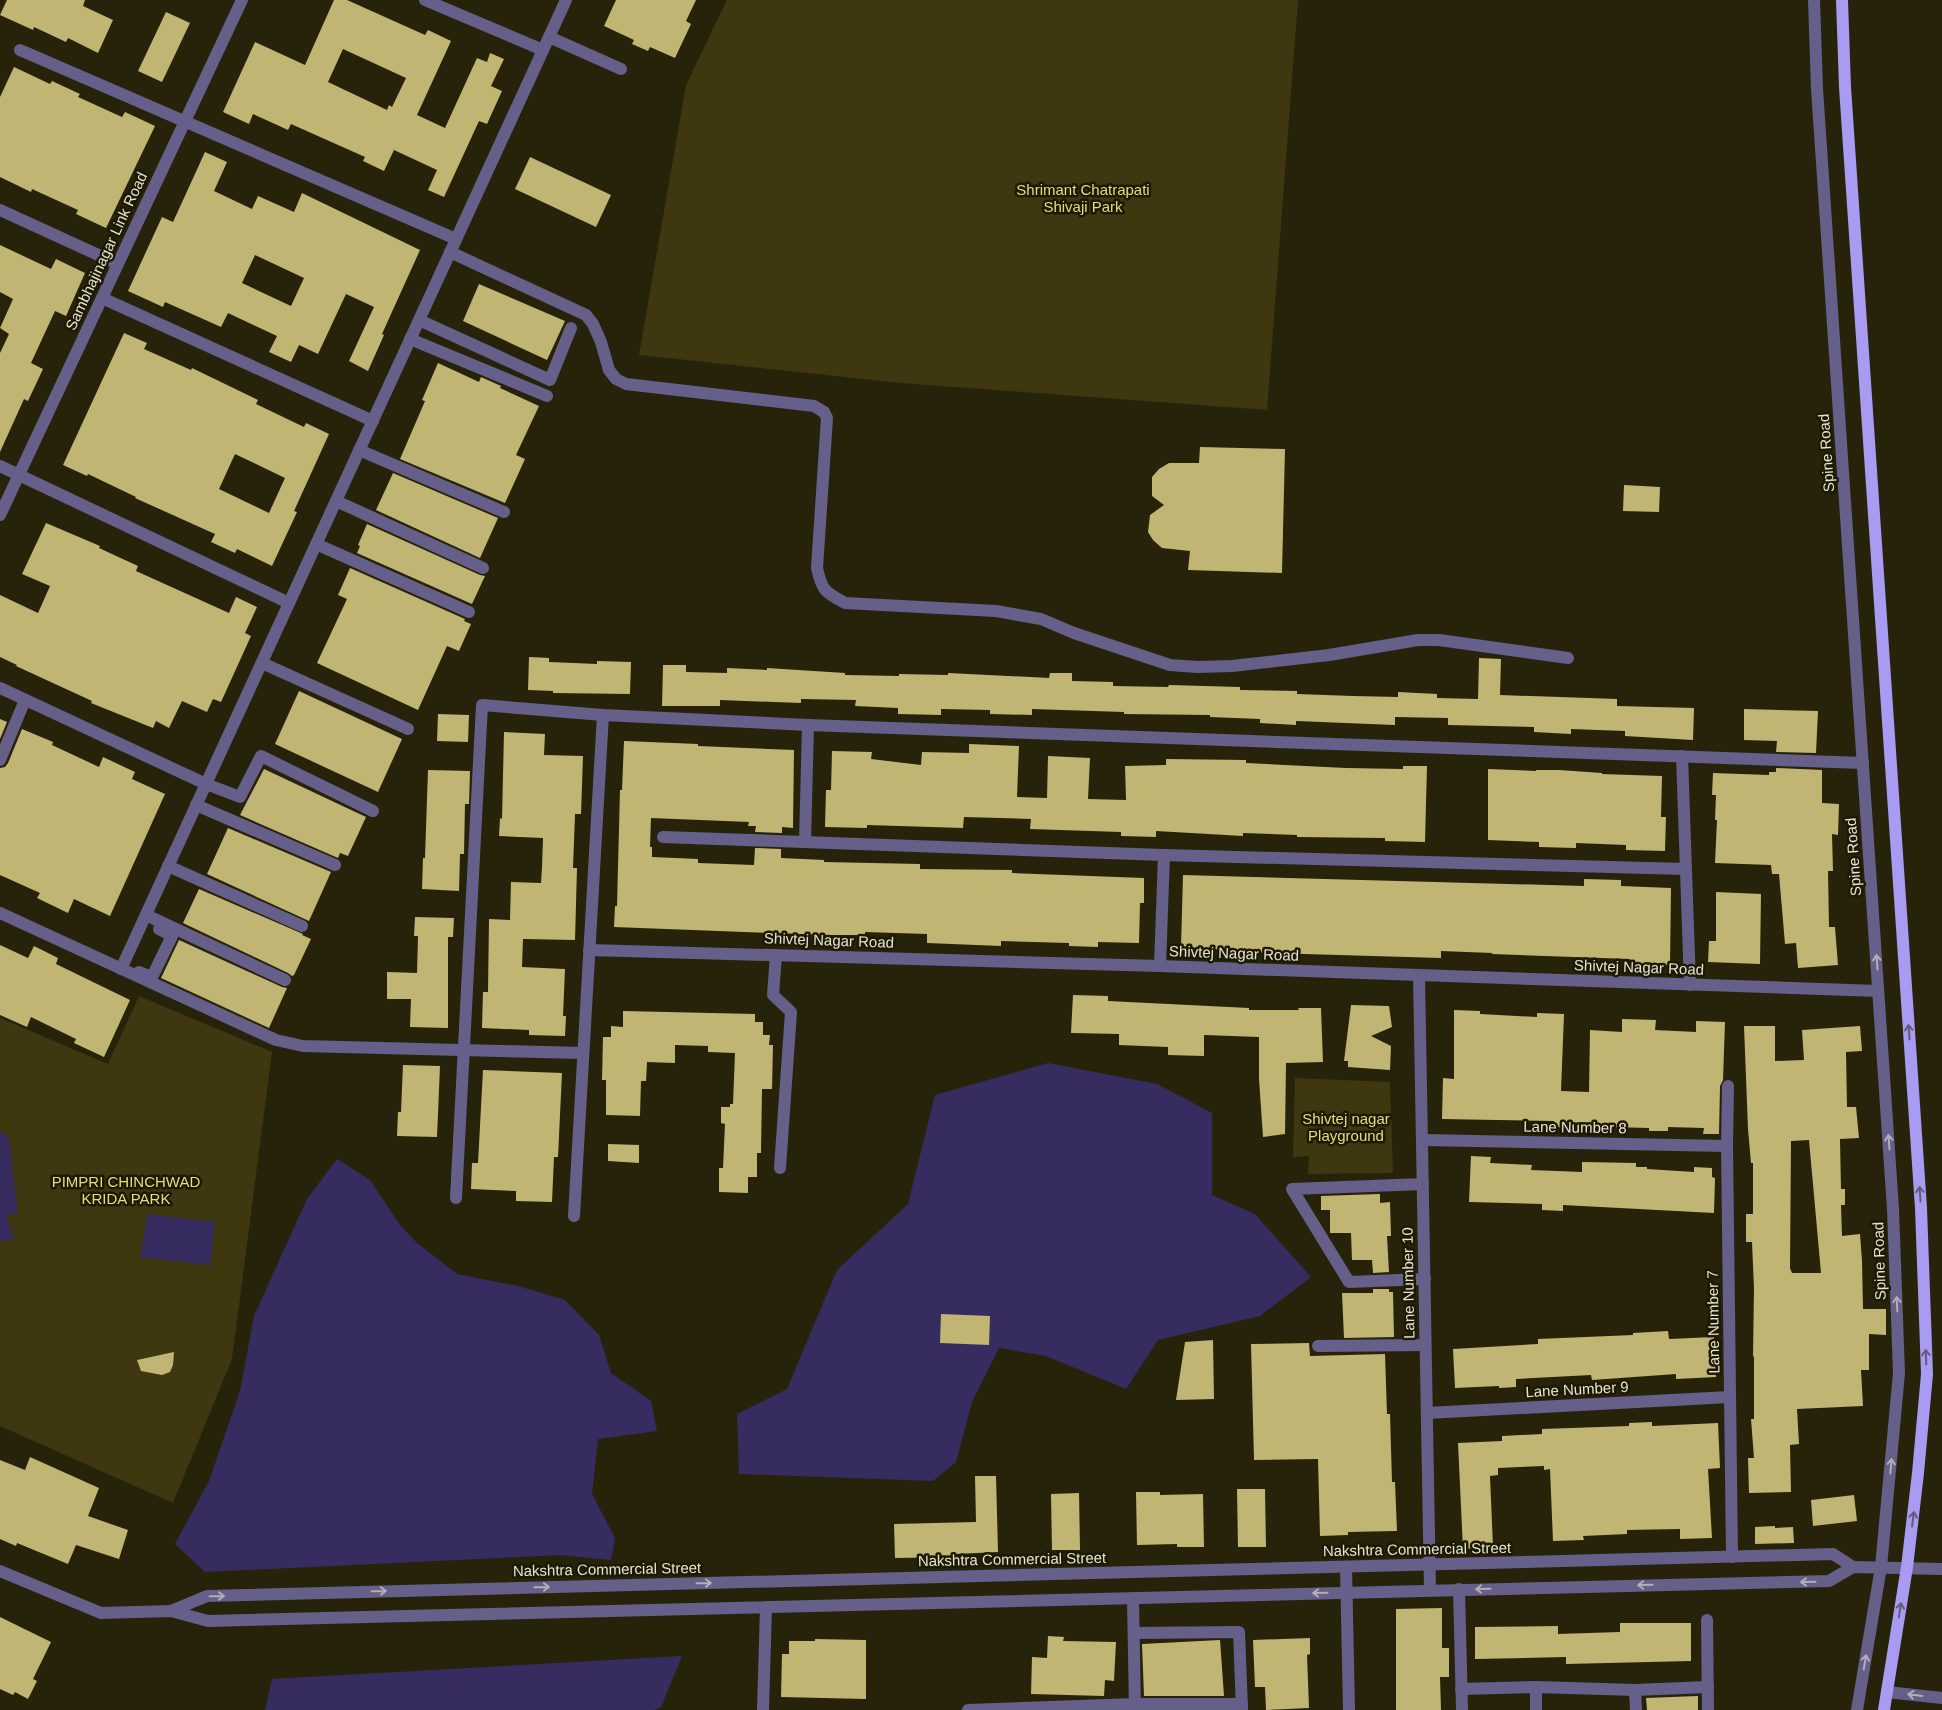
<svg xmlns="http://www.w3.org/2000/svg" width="1942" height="1710" font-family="Helvetica,sans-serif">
<rect width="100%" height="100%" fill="#27230b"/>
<g fill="#3e370f">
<polygon points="727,0 1298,0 1267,410 901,383 639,355 686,85"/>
<polygon points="139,996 272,1052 232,1359 173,1503 0,1426 0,1018 108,1064"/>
<polygon points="1295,1078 1390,1082 1393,1173 1308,1174 1309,1156 1293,1157"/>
</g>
<g fill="#372c5f">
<polygon points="1048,1063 1157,1084 1212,1113 1212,1195 1255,1214 1311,1277 1260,1316 1158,1340 1126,1389 1046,1356 999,1348 972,1402 956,1462 933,1481 739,1474 737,1414 787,1389 837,1270 908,1204 935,1095"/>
<polygon points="4,1132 9,1140 18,1214 6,1214 14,1240 0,1241 0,1133"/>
<polygon points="337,1159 370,1180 400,1225 416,1242 457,1274 518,1286 565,1300 599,1335 611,1373 651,1401 657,1431 598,1439 592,1494 615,1538 611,1560 560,1555 205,1572 175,1544 209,1481 240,1391 254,1316 307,1199"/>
<polygon points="148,1214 215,1222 210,1265 140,1257"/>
<polygon points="682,1656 661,1707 654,1710 265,1710 272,1679"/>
</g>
<g fill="#c1b573" fill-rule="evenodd">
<polygon points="7,0 85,0 83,6 113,20 98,53 68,38 66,42 34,27 33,30 0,15"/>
<path d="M334,0h13l78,35 3,-5 23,11 -34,74 28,13 32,-70 10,4 3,-9 14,6 -13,27 11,5 -15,33 -8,-3 -35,76 -16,-7 9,-20 -43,-20 -10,21 -21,-10 2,-4 -74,-33 -3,6 -35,-16 -4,10 -26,-12 32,-70 50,23zM343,49l63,29 -14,29 -3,-2 -2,5 -59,-28z"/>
<polygon points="616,0 696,0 686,21 691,24 675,58 650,47 648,51 632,44 634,40 604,26"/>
<polygon points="166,12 190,23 162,82 138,71"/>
<polygon points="14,67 50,84 52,81 80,94 78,97 122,117 125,112 155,126 106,228 76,214 78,210 32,189 31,192 0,177 0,97"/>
<path d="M205,152l22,10 -13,29 38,18 6,-13 36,16 8,-19 118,57 -38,84 2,1 -16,36 -19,-10 25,-54 -28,-13 -28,60 -19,-9 -8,17 -22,-10 8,-16 -49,-23 -7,14 -56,-25 -2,5 -35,-16 34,-74 11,5zM255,255l49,23 -13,28 -49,-23z"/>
<polygon points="530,157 611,195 596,227 515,189"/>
<polygon points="0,245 51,269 56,259 85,273 66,316 55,311 31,363 43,369 28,401 24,399 0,452 0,353 9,334 0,328 13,299 0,292"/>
<polygon points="479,284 565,321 547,360 463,321"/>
<path d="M124,333l23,10 -3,6 47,21 1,-2 66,32 -2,4 48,23 2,-4 23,11 -35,77 3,1 -25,54 -35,-17 -2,4 -24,-11 4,-8 -80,-36 1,-1 -48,-23 -1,2 -24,-11zM235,454l50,24 -16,35 -50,-24z"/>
<polygon points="438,363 479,382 481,377 501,386 500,388 539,406 516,455 525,459 505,503 400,459 425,401 422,400"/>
<polygon points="1200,447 1285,449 1282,573 1188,570 1190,551 1162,548 1153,540 1148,532 1150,515 1164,505 1152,496 1152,477 1159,469 1169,463 1199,463"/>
<polygon points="393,473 498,518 480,558 376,510"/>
<polygon points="1624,485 1660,487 1659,512 1623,511"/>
<polygon points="46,523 100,546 99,548 138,566 136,571 229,613 236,597 257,607 245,633 251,636 221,702 213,699 207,712 182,701 169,728 156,721 153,728 91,703 92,701 16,666 17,665 0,657 0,595 38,613 50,586 22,574"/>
<polygon points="367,524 480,575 485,576 472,604 357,553 360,546 358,545"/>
<polygon points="350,568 465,619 464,621 471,624 459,651 447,646 418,710 317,663 347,599 338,595"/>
<polygon points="529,657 549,658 549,662 597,664 597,661 631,662 630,694 553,693 553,691 528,690"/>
<polygon points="1479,658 1501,659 1500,695 1617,699 1617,706 1694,708 1693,740 1625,736 1625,731 1571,729 1571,734 1534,732 1534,727 1448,725 1448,718 1395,717 1395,725 1296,721 1296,725 1260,723 1260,719 1210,717 1210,715 1124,714 1124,712 1032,709 1032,715 990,714 990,710 941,709 941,715 898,714 898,708 855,706 856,700 801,699 801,703 720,700 720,706 662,706 663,665 686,665 686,672 727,673 727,668 767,670 767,668 845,673 845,675 899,676 899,674 948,675 948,673 1049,678 1050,673 1072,673 1072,681 1113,682 1113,686 1168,687 1169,685 1240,687 1240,690 1297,691 1297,694 1353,696 1398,697 1398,692 1437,694 1437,698 1478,699"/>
<polygon points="299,691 402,739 378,792 275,744"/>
<polygon points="1744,709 1818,711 1816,753 1776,752 1777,741 1744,740"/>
<polygon points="438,714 469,715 468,742 437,741"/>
<polygon points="0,719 7,722 0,739"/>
<polygon points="22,729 53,742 52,745 99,767 103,757 135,772 132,779 165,794 110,916 74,899 68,913 37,898 40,893 0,875 0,768 5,767 8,763"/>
<polygon points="504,732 545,734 544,755 583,756 581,814 575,814 573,868 577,868 575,940 523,939 522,967 565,969 563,1016 566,1016 565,1036 529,1035 529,1030 482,1028 483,992 488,992 489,919 510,920 511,882 541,883 542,867 543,838 499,836 500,818 502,819"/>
<polygon points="624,741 698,744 698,746 794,750 793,828 782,827 782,833 755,832 756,826 748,826 749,822 651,818 650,847 652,847 652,857 698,859 698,863 754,865 755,848 781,849 781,858 824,860 824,862 920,864 920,869 1012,870 1012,873 1144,878 1144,903 1140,903 1139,943 1098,942 1098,947 1069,946 1069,943 1001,941 1001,946 927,943 927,934 865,932 865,935 827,935 614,927 615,906 617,906 620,790 622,790"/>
<polygon points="969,744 1019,746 1017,797 1047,798 1048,756 1090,758 1088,799 1126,800 1125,766 1166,765 1166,759 1246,760 1246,763 1346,768 1403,769 1403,766 1427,766 1425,842 1385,841 1385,838 1297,837 1297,835 1243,833 1243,836 1156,831 1156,837 1121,836 1121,832 1030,829 1031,819 964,817 963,828 867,825 867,828 825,827 826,790 831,790 832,751 872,752 871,759 921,765 922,752 969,753"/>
<polygon points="1776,768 1822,770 1822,803 1839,804 1838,835 1832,834 1833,871 1828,871 1829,927 1835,927 1838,965 1798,968 1796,943 1785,944 1779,874 1772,874 1771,865 1715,863 1717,820 1715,820 1716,795 1712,795 1713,773 1769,775 1769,772 1776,772"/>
<polygon points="264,769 366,817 348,856 340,853 338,858 240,815"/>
<polygon points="1488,769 1536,771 1536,770 1559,770 1602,773 1602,774 1662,776 1661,817 1666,817 1665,851 1626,850 1626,845 1576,843 1576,848 1539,847 1539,842 1488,840"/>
<polygon points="428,770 470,771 469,804 465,804 464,854 460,854 459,891 422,889 423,858 425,858"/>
<polygon points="228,828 331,872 309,921 207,874"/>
<polygon points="1183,875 1584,886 1584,879 1621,880 1621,886 1671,888 1670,965 1630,964 1630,959 1492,954 1492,953 1441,951 1441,958 1270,953 1181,947"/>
<polygon points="199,889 303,934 302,935 311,939 294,975 292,976 288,973 183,923"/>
<polygon points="1716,892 1761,894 1760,964 1708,962 1709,941 1716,941"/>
<polygon points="415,917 454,918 453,937 448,937 448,1028 410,1027 411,999 387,999 387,972 417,973 418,936 414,936"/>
<polygon points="179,940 282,987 287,988 269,1028 161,978"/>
<polygon points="0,945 28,958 34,946 58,958 56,964 130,1000 104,1057 74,1043 76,1039 31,1017 27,1027 0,1015"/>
<polygon points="1073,995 1108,996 1108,1001 1249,1008 1249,1010 1299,1010 1298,1008 1321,1008 1323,1062 1286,1063 1285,1134 1263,1137 1259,1079 1259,1037 1204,1035 1204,1056 1168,1055 1168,1047 1119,1045 1119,1034 1071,1033"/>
<polygon points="1351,1005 1389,1006 1392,1027 1371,1036 1391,1046 1390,1070 1348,1067 1348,1061 1344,1061"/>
<polygon points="1454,1010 1480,1011 1480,1014 1537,1017 1537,1013 1564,1014 1561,1091 1589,1092 1590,1030 1622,1032 1622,1019 1656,1020 1655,1030 1696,1032 1696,1021 1725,1022 1723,1080 1720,1086 1719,1134 1703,1134 1704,1128 1668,1127 1668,1131 1649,1131 1649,1128 1573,1126 1573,1128 1554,1127 1554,1121 1442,1119 1443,1078 1454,1079"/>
<polygon points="623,1011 755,1014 755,1022 763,1022 763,1035 770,1035 769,1045 773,1045 772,1089 762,1089 761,1153 757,1153 757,1177 748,1177 748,1193 719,1192 719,1168 723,1168 725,1124 721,1123 721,1107 730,1107 730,1104 733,1104 735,1053 708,1052 708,1046 675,1045 675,1063 647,1062 646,1081 641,1081 640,1116 606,1115 606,1080 602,1080 603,1037 611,1037 611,1026 623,1027"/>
<path d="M1744,1026h31v35l29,-1 -2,-30 58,-4 2,25 -16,1 1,55h9l3,31 -19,1 1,50h4v16h-4l1,31 18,-2 2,27 1,48h23v26l-17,-1v36h-8l2,36 -66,3 2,35 -9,1 1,47 -42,1 -1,-35h6l-3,-39h3v-63l-1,1 1,-69 -2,-46h-6v-28h7v-51h-2l-3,-34zM1809,1140l12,133h-29l-2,-5 1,-127z"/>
<polygon points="403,1065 440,1066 437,1137 397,1136 398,1112 401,1112"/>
<polygon points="483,1070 562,1073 558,1157 554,1157 552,1202 516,1201 516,1191 471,1189 472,1163 478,1163"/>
<polygon points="608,1144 639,1145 639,1163 608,1161"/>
<polygon points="1471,1156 1491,1157 1490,1163 1532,1165 1531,1170 1582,1172 1582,1162 1636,1163 1636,1167 1647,1167 1647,1169 1694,1172 1694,1167 1712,1168 1712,1177 1715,1178 1714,1213 1563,1205 1563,1211 1542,1210 1542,1204 1469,1202"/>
<polygon points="1380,1194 1380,1203 1390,1202 1391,1236 1387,1236 1389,1272 1373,1273 1372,1260 1352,1260 1351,1233 1330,1233 1330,1210 1321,1210 1321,1196"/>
<polygon points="1373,1289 1389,1289 1389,1292 1393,1292 1394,1337 1344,1338 1342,1293 1373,1293"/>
<polygon points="941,1314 990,1316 989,1345 940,1343"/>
<polygon points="1668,1331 1669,1339 1714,1337 1716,1377 1676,1379 1676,1374 1592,1380 1591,1375 1516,1379 1516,1387 1499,1388 1499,1386 1455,1388 1453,1349 1538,1344 1538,1339 1633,1335 1633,1333"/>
<polygon points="1213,1340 1214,1399 1176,1400 1185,1342"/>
<polygon points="1309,1343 1310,1356 1385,1354 1387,1414 1390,1414 1392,1482 1395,1482 1397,1531 1348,1532 1348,1535 1320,1536 1318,1459 1254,1460 1251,1344"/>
<polygon points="174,1352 173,1365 170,1372 162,1375 141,1371 137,1360"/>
<polygon points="1652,1422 1652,1426 1718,1423 1720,1468 1708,1469 1712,1538 1680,1539 1680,1529 1627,1530 1627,1534 1583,1536 1584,1540 1553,1541 1550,1469 1544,1470 1544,1466 1498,1468 1498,1475 1490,1476 1493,1547 1463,1549 1458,1443 1502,1441 1502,1436 1542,1434 1542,1429 1629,1426 1629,1423"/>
<polygon points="30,1457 99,1488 88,1516 128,1530 119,1559 76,1545 68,1564 17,1543 16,1546 0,1539 0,1460 25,1470"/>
<polygon points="975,1476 996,1476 998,1552 955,1554 955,1557 895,1558 894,1524 976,1522"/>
<polygon points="1237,1489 1265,1489 1266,1547 1238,1547"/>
<polygon points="1136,1492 1160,1492 1160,1495 1203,1494 1204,1547 1177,1547 1177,1544 1137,1545"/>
<polygon points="1079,1493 1080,1550 1052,1550 1051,1494"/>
<polygon points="1854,1495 1857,1521 1813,1526 1811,1500"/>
<polygon points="1775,1526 1775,1528 1793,1527 1794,1543 1755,1544 1755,1527"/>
<polygon points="1442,1608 1442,1648 1449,1648 1449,1677 1440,1677 1441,1710 1396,1710 1396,1609"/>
<polygon points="0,1617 51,1642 33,1679 37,1681 28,1699 15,1692 13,1695 0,1689"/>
<polygon points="1620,1623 1691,1623 1691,1661 1566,1664 1566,1657 1475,1659 1475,1627 1558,1626 1558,1634 1620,1632"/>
<polygon points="1048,1636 1064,1637 1063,1641 1116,1642 1114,1681 1105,1680 1104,1696 1031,1694 1032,1657 1047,1658"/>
<polygon points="1310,1638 1310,1654 1307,1655 1309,1708 1266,1710 1265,1687 1255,1687 1253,1640"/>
<polygon points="815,1639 866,1640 866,1699 781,1697 782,1654 789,1654 789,1641 815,1641"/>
<polygon points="1220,1640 1224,1696 1144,1696 1142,1644"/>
<polygon points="1698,1696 1698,1710 1647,1710 1646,1698"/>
</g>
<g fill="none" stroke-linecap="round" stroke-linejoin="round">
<g stroke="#655f89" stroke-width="12">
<polyline points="425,0 543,50"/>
<polyline points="1814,0 1817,89 1893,1209 1899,1373 1881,1567 1857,1710"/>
<polyline points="549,37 621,69"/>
<polyline points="20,50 456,239"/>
<polyline points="0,210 118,264"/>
<path d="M450,252l136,63 7,9 8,18 8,28 7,9 10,5 188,22 10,6 3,6 -10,150c5,23 8,24 28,35l151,8 45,8 33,14 96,32 27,2 35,-1 97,-11 89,-15h21l129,18"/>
<polyline points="102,298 373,421"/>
<polyline points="419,320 550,380 571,328"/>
<polyline points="410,339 547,396"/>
<polyline points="359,450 504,512"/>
<polyline points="0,466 289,603"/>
<polyline points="336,501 483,568"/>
<polyline points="0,515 242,0"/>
<polyline points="316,544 469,612"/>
<polyline points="262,663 408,729"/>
<polyline points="0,688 206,784 240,797 261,756 373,811"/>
<polyline points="1682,756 1690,985"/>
<polyline points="0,760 25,700"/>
<polyline points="196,805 335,865"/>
<polyline points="663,837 1164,855 1686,869"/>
<polyline points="805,842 808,725"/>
<polyline points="168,866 302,926"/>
<polyline points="0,913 276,1040 303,1046 583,1053"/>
<polyline points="146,915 285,980"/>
<polyline points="589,950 1160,966 1878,991"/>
<polyline points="776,955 773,995 791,1012 780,1168"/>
<polyline points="1160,966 1164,855"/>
<polyline points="121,969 566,0"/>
<polyline points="139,972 152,977 172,936 159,929"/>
<polyline points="1419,976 1430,1590"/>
<polyline points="1728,1086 1727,1146 1732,1557"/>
<polyline points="1423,1140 1727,1146"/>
<polyline points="1423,1184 1292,1189 1349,1282 1425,1279"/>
<polyline points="456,1198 482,705 603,715 808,725 1863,763"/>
<polyline points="574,1216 603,715"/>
<polyline points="1318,1346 1425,1345"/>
<polyline points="1427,1413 1730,1397"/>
<polyline points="1346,1567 1349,1710"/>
<polyline points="0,1571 101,1613 171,1611 208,1621 1829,1581 1853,1567 1942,1569"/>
<polyline points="1459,1589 1462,1710"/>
<polyline points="1133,1598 1135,1710"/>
<polyline points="171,1611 207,1596 1833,1554 1853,1567"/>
<polyline points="1707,1620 1708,1710"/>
<polyline points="1134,1633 1239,1632 1242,1710"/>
<polyline points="1536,1687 1536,1710"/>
<polyline points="1461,1689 1536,1687 1635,1690 1708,1687"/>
<polyline points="1635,1690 1636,1710"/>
<polyline points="1887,1692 1942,1698"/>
<polyline points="763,1710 766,1607"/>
<polyline points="968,1710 1135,1704 1242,1704"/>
</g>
<polyline stroke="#a99af2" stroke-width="12" points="1842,0 1845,87 1921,1208 1927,1374 1918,1473 1907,1567 1884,1710"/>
</g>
<defs><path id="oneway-shaft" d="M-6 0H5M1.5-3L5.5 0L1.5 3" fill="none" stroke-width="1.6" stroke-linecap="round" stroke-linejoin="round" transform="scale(1.25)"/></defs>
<g stroke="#b2aeb7">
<use href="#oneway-shaft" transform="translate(1877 962) rotate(-94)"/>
<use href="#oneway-shaft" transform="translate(1889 1142) rotate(-94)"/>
<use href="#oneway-shaft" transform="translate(1897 1304) rotate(-92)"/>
<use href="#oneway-shaft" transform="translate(1891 1466) rotate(-85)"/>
<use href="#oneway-shaft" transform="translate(1808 1582) rotate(179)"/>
<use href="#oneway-shaft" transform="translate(704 1583) rotate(-1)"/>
<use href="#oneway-shaft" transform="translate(1645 1585) rotate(179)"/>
<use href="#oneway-shaft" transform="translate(542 1587) rotate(-1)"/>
<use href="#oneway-shaft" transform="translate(1483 1589) rotate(179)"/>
<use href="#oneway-shaft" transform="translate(379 1591) rotate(-1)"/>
<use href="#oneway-shaft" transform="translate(1320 1593) rotate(179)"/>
<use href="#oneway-shaft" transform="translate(217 1596) rotate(-1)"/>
<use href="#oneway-shaft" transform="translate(1865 1662) rotate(-80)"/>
<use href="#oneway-shaft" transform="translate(1915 1695) rotate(-173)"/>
</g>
<g stroke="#635a7a">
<use href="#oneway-shaft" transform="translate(1909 1032) rotate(-94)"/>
<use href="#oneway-shaft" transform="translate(1920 1194) rotate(-94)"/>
<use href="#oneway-shaft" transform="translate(1926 1357) rotate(-92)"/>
<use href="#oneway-shaft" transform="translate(1913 1519) rotate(-83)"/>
<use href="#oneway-shaft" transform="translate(1900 1610) rotate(-81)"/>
</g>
<g text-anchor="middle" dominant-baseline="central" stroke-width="5" stroke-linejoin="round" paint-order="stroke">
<g font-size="15" fill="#ebda7a" stroke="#1d1903">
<text x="1083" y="189">Shrimant Chatrapati<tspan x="1083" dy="17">Shivaji Park</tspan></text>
<text x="1346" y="1118">Shivtej nagar<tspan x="1346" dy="17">Playground</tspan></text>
<text x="126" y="1181">PIMPRI CHINCHWAD<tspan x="126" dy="17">KRIDA PARK</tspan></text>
</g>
<g font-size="15" fill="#e5e3d5" stroke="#1d1903">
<text transform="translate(106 251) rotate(-65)">Sambhajinagar Link Road</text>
<text transform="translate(1826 453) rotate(-94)">Spine Road</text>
<text transform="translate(1853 857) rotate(-94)">Spine Road</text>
<text transform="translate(829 940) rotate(2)">Shivtej Nagar Road</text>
<text transform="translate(1234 953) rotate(2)">Shivtej Nagar Road</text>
<text transform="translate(1639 967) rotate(2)">Shivtej Nagar Road</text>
<text transform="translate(1575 1127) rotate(1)">Lane Number 8</text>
<text transform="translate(1879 1261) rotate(-92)">Spine Road</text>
<text transform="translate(1408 1283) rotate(-91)">Lane Number 10</text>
<text transform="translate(1713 1322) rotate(-91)">Lane Number 7</text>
<text transform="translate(1577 1389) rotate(-3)">Lane Number 9</text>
<text transform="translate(1417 1549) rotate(-1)">Nakshtra Commercial Street</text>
<text transform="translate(1012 1559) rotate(-1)">Nakshtra Commercial Street</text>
<text transform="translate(607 1569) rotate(-1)">Nakshtra Commercial Street</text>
</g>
</g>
</svg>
